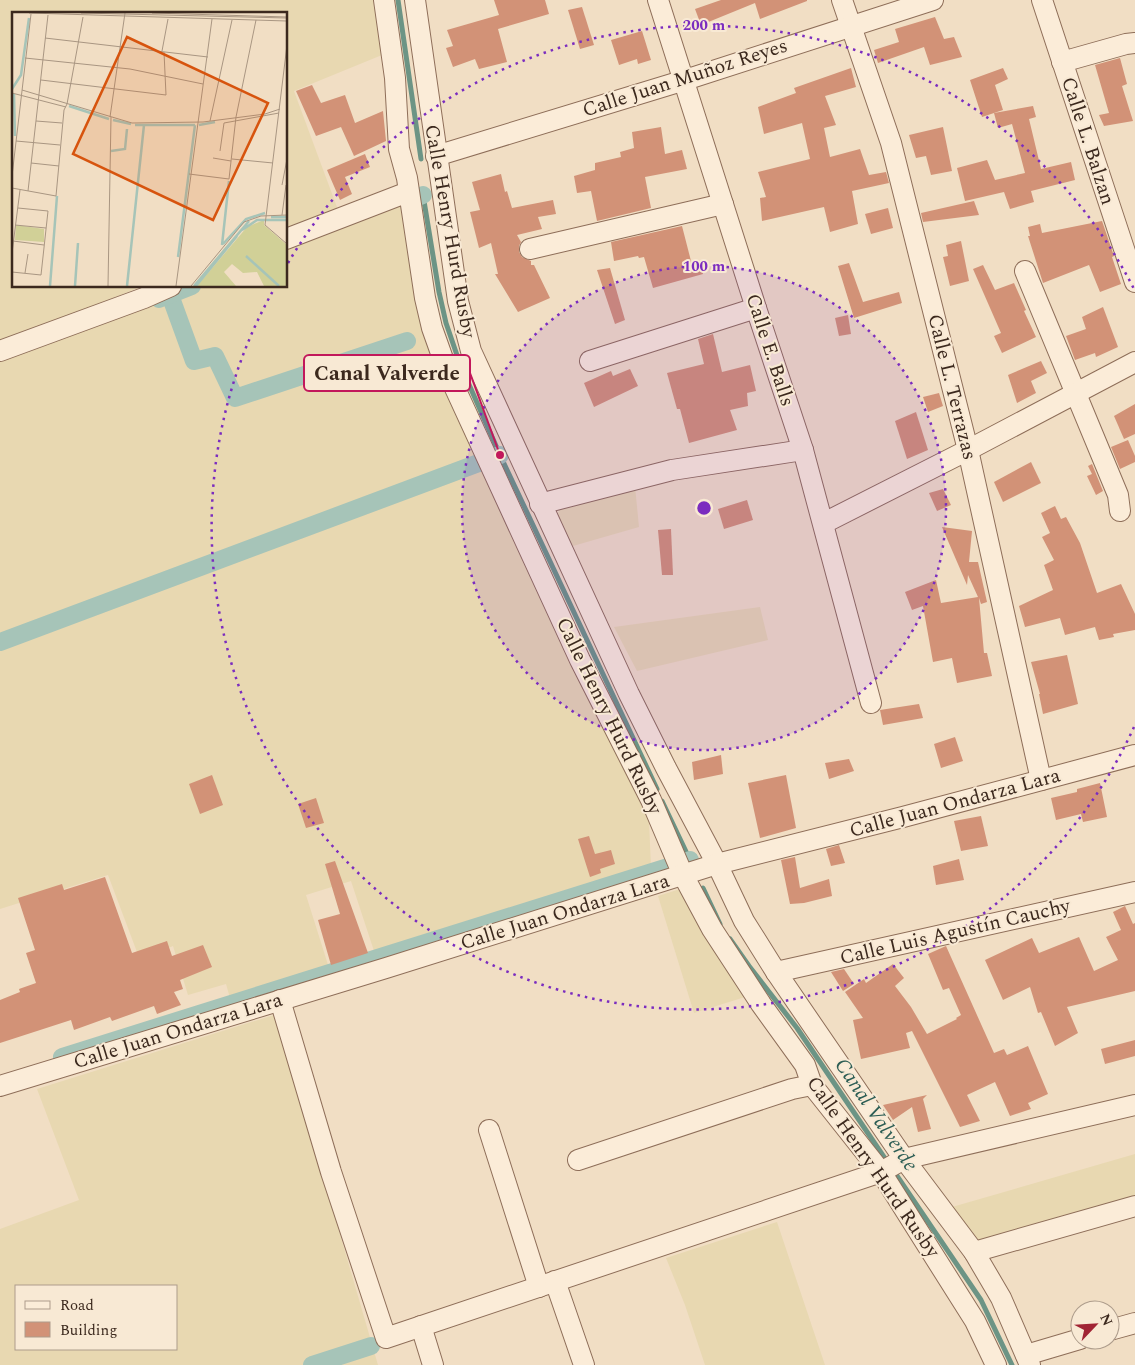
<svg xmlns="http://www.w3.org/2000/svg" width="1135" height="1365" font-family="Spectral,serif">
<rect width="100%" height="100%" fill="#f1dec4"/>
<g fill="#e8d8b1" fill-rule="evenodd">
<polygon points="0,0 375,0 382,55 294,91 338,210 286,232 286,14 14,14 14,286 143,286 0,343"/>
<polygon points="403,202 418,305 649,821 651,867 587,888 374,951 351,881 306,895 329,968 230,998 226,984 188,995 173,946 140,960 108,875 0,909 0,358 184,286 286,286 286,247"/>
<polygon points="635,486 639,527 573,546 557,515 560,509"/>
<polygon points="760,607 768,640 637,671 614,627"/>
<polygon points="680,889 745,997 694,1013 658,896"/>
<path d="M274,1015l36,116 68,234h-378v-136l79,-29 -42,-111zM16,1286h160v63h-160z"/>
<polygon points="1135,1154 1135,1201 980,1244 952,1207"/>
<polygon points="777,1222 825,1365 705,1365 685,1305 666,1258"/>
</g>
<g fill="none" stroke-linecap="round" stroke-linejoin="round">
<g stroke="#6c9485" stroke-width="5">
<polyline points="398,0 421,159"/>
<polyline points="423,195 439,292 446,323 460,364 500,455 657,789"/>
<polyline points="662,801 690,860"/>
<polyline points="703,888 720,924"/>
<polyline points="730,939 749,966 797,1028 888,1163"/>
<polyline points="893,1170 981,1300 1012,1365"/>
</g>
<g stroke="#a6c4b8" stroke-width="18">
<polyline points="418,197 423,195"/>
<polyline points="170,295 194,361 215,356 235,398 407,341"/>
<polyline points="159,299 192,286"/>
<polyline points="0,642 500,455"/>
<polyline points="62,1057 690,860"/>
<polyline points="312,1365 371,1346"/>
</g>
</g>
<g fill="#d29277">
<polygon points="494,0 545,0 549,14 498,29 507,62 479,69 475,59 453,67 446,48 453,46 447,30 499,15"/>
<polygon points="721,0 807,0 807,1 760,19 755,3 701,25 695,9"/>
<polygon points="582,7 594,45 580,49 568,10"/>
<polygon points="935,17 944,39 954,37 962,57 930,65 924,47 878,63 874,50 899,42 895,29"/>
<polygon points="642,31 651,60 638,64 637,59 619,65 611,40"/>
<polygon points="1120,58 1127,84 1122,86 1133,121 1104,126 1099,115 1109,113 1095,65"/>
<polygon points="851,68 856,87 825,96 836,125 824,128 830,157 860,149 869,175 886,172 889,183 852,191 858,224 830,232 824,207 762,221 760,198 766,197 758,172 810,159 802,123 764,134 758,107 796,93 794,88"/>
<polygon points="1003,68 1008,79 995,85 1003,110 982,117 970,80"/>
<polygon points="312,85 321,103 345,95 355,123 383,111 386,141 354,156 341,127 316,136 296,91"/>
<polygon points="1033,106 1036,117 1029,119 1041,169 1071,162 1075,180 1031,191 1034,202 1010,209 1004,192 965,201 957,168 987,160 995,180 1025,173 1012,124 998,128 994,113"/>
<polygon points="661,127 665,154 682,150 687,169 645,177 651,208 597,221 591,191 577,193 574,176 595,170 595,163 621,157 620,152 634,148 632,132"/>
<polygon points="943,127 952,171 931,175 926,156 916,158 909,135"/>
<polygon points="365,154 370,167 345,177 352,194 340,200 327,170"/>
<polygon points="501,174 505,192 507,191 512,208 553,200 556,214 538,217 542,229 517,235 521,242 519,246 519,252 522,257 531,261 531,265 534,265 550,298 518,312 495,274 498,274 491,243 479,248 470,212 480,210 472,182"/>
<polygon points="974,201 979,215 923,222 921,213"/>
<polygon points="888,208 893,228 871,234 865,214"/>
<polygon points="1102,221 1114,256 1112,257 1121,284 1100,292 1089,265 1043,283 1028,236 1030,236 1028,227 1040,224 1042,233"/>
<polygon points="682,226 691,261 699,260 703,274 653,288 644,257 639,258 638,256 614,261 611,242"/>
<polygon points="961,241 969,281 950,286 943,257 948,256 946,245"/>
<polygon points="849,263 863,302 899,292 902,303 854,318 838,266"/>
<polygon points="983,265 995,290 1014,283 1026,310 1024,311 1036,337 1002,353 994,336 1001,333 973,269"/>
<polygon points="610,268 625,320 615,324 597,270"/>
<polygon points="1103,307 1118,347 1096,357 1095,353 1075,360 1066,336 1086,329 1082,317"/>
<polygon points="848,315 851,334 839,336 835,318"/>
<polygon points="713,334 722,372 750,365 756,391 747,393 748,406 730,410 737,430 689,443 680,409 677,409 667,373 704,364 698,339"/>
<polygon points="1041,361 1047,373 1031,381 1036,393 1017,403 1008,375"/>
<polygon points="630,369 638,386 594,407 584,383 611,371 613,376"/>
<polygon points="939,393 943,406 928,412 923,397"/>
<polygon points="1135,404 1135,434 1124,439 1114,416"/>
<polygon points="916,412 928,450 907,459 895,421"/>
<polygon points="1128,440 1135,456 1135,462 1120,469 1111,447"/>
<polygon points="1031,462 1041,483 1003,502 994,482"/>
<polygon points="1092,464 1103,491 1096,495 1087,476 1092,474 1088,466"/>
<polygon points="943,489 951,505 937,511 929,493"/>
<polygon points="747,500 753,520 724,529 718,509"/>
<polygon points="1055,506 1061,519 1066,517 1080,543 1097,593 1121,584 1135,614 1135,630 1113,634 1114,637 1099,640 1095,627 1065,635 1060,618 1025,627 1019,606 1053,590 1044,565 1054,560 1042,537 1050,533 1041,513"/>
<polygon points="942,527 972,531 969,562 978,562 987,602 981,604 979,598 984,653 987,653 992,676 957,683 952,658 933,662 923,606 912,610 905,592 936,580 941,603 978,597 968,575 967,585"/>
<polygon points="671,529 673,575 662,575 658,530"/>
<polygon points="1067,655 1078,704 1043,714 1039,694 1040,694 1031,662"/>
<polygon points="919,704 923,718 883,725 880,710"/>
<polygon points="955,737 963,761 941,768 934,744"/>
<polygon points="721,755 723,774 694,780 692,762"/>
<polygon points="849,759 854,771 829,779 825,763"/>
<polygon points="212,775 223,805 200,814 189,784"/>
<polygon points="786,775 796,828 760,838 748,783"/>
<polygon points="1100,783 1107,817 1083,822 1081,814 1056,820 1051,798 1077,792 1077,789"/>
<polygon points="316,798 324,823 306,828 298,804"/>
<polygon points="981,816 988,846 961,851 954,821"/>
<polygon points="589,836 595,854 611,850 615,864 600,869 601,873 590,877 578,839"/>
<polygon points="839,845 845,863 831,866 826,849"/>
<polygon points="795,857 800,888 829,879 832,896 804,903 790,904 781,860"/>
<polygon points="959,859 964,880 936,885 933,866"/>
<polygon points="335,861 368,953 331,965 318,920 340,914 325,864"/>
<polygon points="105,877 132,953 167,941 172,956 203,945 212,967 180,980 183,989 174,992 181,1005 157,1014 154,1006 112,1021 110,1017 74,1030 71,1020 0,1043 0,1000 20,992 19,989 36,983 26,953 35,950 18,898 62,884 64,890"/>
<polygon points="1125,906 1133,924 1135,923 1135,991 1067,1007 1078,1033 1055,1046 1041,1012 1038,1013 1030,987 1003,1000 985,960 1032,938 1039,953 1079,937 1094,971 1118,960 1106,937 1121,930 1113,912"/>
<polygon points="946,946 994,1053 1004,1049 1007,1055 1028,1046 1048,1094 1028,1103 1031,1109 1010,1116 995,1082 967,1095 980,1121 960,1127 912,1031 906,1033 910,1048 861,1059 853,1020 863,1018 845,992 864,979 866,983 893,964 904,978 895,986 911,1007 927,1034 957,1019 956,1018 961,1015 949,988 943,990 928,954"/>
<polygon points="844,969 854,984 843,991 831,972"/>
<polygon points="1135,1040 1135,1056 1105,1064 1101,1049"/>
<polygon points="927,1095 923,1099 931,1129 918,1132 912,1107 893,1120 883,1105"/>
</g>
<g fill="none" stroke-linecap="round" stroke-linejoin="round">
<g stroke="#8e6e59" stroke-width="22">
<g id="minor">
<polyline points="384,0 395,78 399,149 407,178 425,298 432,328 448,373 580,660 651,800 683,875 712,929 761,1004 805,1065 812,1085 881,1172 975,1321 996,1365"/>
<polyline points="415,0 458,301 471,351 629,694 666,768 717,864 744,921 776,972 904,1159 974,1252 1001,1298 1030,1365"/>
<polyline points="658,0 756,308 803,450 871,703"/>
<polyline points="842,0 891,143 968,450 1041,780"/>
<polyline points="1042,0 1135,282"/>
<polyline points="1062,62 1126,44 1135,43"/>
<polyline points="436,156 685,80 933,0"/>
<polyline points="286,239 408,192"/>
<polyline points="530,249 723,204"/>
<polyline points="1025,271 1118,495 1120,511"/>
<polyline points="0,351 144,298 171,286"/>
<polyline points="590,361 756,308"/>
<polyline points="540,504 672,470 803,450"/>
<polyline points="824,523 968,450 1135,362"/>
<polyline points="776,972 1135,892"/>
<polyline points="280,1000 331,1172 386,1338 881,1172 904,1159 1135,1105"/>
<polyline points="0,1086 386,968 717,864 903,817 1135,755"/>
<polyline points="489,1130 539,1287"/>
<polyline points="578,1160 792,1089 812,1085"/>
<polyline points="974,1252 1135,1206"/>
<polyline points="555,1281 584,1365"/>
<polyline points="421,1326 433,1365"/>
<polyline points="1110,1330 1135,1323"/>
<polyline points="1026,1355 1080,1339"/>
</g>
</g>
<use href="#minor" stroke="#fbecd8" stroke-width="20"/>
</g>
<circle cx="704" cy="508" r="242" fill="#7b2cbf" fill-opacity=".12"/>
<g fill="none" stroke="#7b2cbf" stroke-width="2.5" stroke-dasharray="2.5 5">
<circle cx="704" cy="508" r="242"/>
<path d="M1134 727A483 483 0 1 1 274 289M288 263A483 483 0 0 1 1134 289"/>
</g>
<g text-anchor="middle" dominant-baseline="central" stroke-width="4" stroke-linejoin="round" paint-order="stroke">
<g font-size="20" fill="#3c291e" stroke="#f8e9d4">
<text transform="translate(685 78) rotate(-18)">Calle Juan Muñoz Reyes</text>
<text transform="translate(1088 141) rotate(72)">Calle L. Balzan</text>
<text transform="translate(450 231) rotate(80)">Calle Henry Hurd Rusby</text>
<text transform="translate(770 350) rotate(72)">Calle E. Balls</text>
<text transform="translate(952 387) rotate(76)">Calle L. Terrazas</text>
<text transform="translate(609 716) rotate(64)">Calle Henry Hurd Rusby</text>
<text transform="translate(955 803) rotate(-15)">Calle Juan Ondarza Lara</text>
<text transform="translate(565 912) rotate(-17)">Calle Juan Ondarza Lara</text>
<text transform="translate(955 932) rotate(-13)">Calle Luis Agustín Cauchy</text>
<text transform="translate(178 1031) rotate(-17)">Calle Juan Ondarza Lara</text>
<text transform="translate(873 1167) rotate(55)">Calle Henry Hurd Rusby</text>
</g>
<g font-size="21" font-style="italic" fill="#2c5d54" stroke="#f8e9d4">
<text transform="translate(876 1115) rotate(56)">Canal Valverde</text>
</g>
</g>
<g transform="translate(12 12)">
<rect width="275" height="275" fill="#f1dec4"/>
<path d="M252,208v5l23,20v41h-23l-7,-14 -14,1 -11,-9 -8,8 12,14h-39l50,-59zM4,213l28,4v13l-29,-2z" fill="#d1d097"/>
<path fill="none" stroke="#a6c4b8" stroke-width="2.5" d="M0,77l9,-14 8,-57M2,82l1,42M57,94l40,13M101,108l18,4M123,113h60M187,113l16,-3M99,139l14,-2 2,-20M259,205h16M230,218l15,-10h30M211,232l23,-25 19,-6M210,233l7,-64M234,244l33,30M166,245l17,-132M38,274l7,-90M63,274l3,-43M115,274l17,-161M182,274l55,-65M184,274l41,-50"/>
<path fill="none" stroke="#a99682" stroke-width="1" d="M17,1l258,8M69,1l206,5M140,1l135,4M33,26l163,19M275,33l-22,180 22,19M150,39l6,-32M13,46l105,11 73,15M29,68l125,15 -2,-43M10,78l110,33 71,-1 62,-8 15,-5M0,81l54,14M98,105l15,-104M24,109l26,2M198,109l22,-101M4,129l44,4M208,139l4,-28 55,-10M201,146l18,3M220,147l41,4M19,151l28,3M177,162l40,5 7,-62 20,-97M0,164l19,-162M270,173l5,-26M0,176l44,8 8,-86 3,-6 16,-87M16,179l20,-176M270,203l4,-30M3,213l31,3M1,229l31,4M0,241l8,-63M0,260l29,3 7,-64 -30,-3M13,261l3,-19M96,274l3,-169M164,274l36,-267M179,274l53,-64 17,-6 26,-1"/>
<path fill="#d7540e" fill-opacity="0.15" stroke="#d7540e" stroke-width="2.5" d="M115,25l141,66 -55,117 -140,-66z"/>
<rect width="275" height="275" fill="none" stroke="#3c291e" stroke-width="2.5"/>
</g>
<circle cx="704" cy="508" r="8" fill="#7b2cbf" stroke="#f8e9d4" stroke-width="2.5"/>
<g font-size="15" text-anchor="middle" font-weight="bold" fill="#7b2cbf" stroke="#f8e9d4" stroke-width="4" stroke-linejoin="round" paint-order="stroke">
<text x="704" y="30">200 m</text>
<text x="704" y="271">100 m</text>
</g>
<path fill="none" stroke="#c2185b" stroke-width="2" d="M500 455L470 373"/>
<circle fill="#c2185b" stroke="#f8e9d4" stroke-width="2" cx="500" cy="455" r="5"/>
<rect fill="#f8e9d4" stroke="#c2185b" stroke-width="2" x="304" y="355" width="166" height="36" rx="5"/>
<g font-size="21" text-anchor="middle" font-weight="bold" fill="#3c291e">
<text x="387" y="380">Canal Valverde</text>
</g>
<rect x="15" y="1285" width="162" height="65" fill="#f8e9d4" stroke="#ad9c8b"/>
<rect x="25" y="1301" width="25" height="8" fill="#fbecd8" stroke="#ad9c8b"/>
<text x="60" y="1310" font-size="15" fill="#3c291e">Road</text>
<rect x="25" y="1322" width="25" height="15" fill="#d29277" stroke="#ad9c8b"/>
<text x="60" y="1335" font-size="15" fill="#3c291e">Building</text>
<g transform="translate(1095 1325) rotate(65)"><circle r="24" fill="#f8e9d4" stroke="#ad9c8b"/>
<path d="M0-4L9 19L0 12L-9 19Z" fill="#a12434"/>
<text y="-8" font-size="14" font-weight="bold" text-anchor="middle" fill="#3c291e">N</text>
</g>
</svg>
